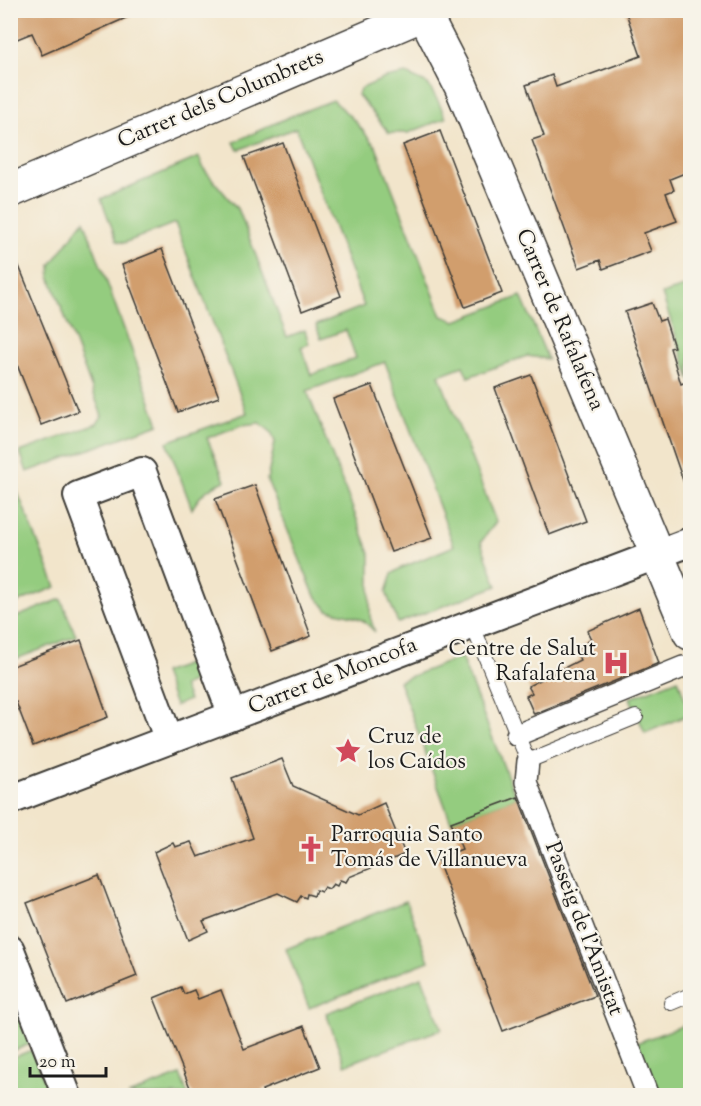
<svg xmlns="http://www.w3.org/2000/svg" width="701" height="1106" font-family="'Sorts Mill Goudy',serif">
<rect width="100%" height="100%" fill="#f7f3e8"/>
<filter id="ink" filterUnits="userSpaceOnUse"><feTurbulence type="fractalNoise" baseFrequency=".0167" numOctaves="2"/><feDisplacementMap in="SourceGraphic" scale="12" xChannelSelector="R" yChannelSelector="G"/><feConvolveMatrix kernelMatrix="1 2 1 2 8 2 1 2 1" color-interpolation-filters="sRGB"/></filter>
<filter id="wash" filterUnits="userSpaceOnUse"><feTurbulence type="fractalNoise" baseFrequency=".008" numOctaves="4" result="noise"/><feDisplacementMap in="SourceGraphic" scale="24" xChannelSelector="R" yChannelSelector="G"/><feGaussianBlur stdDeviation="1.35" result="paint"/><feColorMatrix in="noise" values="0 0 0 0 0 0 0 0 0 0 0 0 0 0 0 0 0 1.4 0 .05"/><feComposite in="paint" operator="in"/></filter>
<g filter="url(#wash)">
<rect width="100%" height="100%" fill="#f2e5cb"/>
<g fill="#94cc7f" stroke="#58744e" stroke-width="1.5">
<polygon points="406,74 428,84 438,101 446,118 408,133 389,133 358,95 360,89 385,78"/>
<path d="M333,100l22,21 21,26 66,169 14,5 65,-25 27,63 -21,-3 -59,21 -5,-11 -24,9 57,147 -15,20 16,44 -99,37 -12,-31 6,-18 9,-6 53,-22 -69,-184 -78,29 63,162v64l5,15 -11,-11 -11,-5 -25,-6 -14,-16 -47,-114 8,-38 -4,-10 -11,-9 -18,2 -35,13 18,43c-17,7 -24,12 -33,28l-25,-67 80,-29 -72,-190 -51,20 -7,-2 -16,-42 98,-42 5,12 35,42 48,126 18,-7 4,14 -8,3 10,28 45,-17 -10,-28 -25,9 -5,-14 48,-19 -68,-178 -58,22 -4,-8 57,-26z"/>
<polygon points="84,220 159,424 27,472 20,452 97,424 102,416 50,277 51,265"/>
<polygon points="690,285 690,379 662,294"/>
<polygon points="11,476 56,587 11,605 10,605"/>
<polygon points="61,599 76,636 11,661 11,619"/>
<polygon points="461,657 516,798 451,822 399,681"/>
<polygon points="193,662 199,679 183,686 189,700 175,706 163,673"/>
<polygon points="678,679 690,714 645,733 630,698"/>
<polygon points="406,901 429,961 309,1008 286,949"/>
<polygon points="422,977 442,1029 345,1065 326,1013"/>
<polygon points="11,993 30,1044 11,1052 10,1052"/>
<polygon points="690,1023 690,1095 658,1095 636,1043"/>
<polygon points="32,1050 50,1095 11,1095 11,1058"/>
<polygon points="180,1074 188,1095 128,1095 180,1075"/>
</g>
<g id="blocks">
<g fill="#d19e6d">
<polygon points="10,10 144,10 42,55 32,33 10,42"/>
<polygon points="625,10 690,10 690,171 670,179 674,190 666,193 677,221 644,233 651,251 603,269 600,260 579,268 532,140 544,136 526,85 552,75 556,87 641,56"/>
<polygon points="440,131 502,293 465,307 403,145"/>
<polygon points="283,143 341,296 302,311 244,157"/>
<polygon points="10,244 78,411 41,425 10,347"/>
<polygon points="162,249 219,397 178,412 122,265"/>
<polygon points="652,303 659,321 665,319 674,347 670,348 681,384 686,382 690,395 690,491 687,492 625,312"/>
<polygon points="531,375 586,521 549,535 495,388"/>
<polygon points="372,385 432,538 391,552 333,399"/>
<polygon points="255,485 311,636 272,651 215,499"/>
<polygon points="639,608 659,663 534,714 526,696 532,693 528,686 580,660 576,651 591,639 587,631"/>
<polygon points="81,640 108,717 33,746 16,702 10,704 10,667"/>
<polygon points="282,759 293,786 358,815 384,803 405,854 349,877 346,882 340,880 337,886 333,884 329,889 324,887 321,892 316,890 314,896 307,894 306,898 301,896 297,902 278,893 203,921 208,931 188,940 154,852 173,843 175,847 191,842 198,857 253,838 232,778"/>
<polygon points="518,797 595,996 503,1031 437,859 462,849 451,822"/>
<polygon points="99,875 137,976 67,1004 27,903"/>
<polygon points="181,987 184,994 194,990 198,999 221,990 244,1049 304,1026 320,1067 262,1090 264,1095 193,1095 154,998"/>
</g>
</g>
</g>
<g filter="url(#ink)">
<use href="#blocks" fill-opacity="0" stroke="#3c3a36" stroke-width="1.5"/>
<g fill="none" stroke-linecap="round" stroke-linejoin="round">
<g stroke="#3c3a36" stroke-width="16">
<g id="service">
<polyline points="472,624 528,761 636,717"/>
<polyline points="671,1003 690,995"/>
</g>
</g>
<g stroke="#3c3a36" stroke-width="24">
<g id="pedestrian">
<polyline points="517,735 683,667"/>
<polyline points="528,761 526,782 648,1096"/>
</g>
</g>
<g stroke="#3c3a36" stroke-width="32">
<g id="minor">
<polyline points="169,740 78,496 142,472 233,716"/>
<polyline points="10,800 690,542"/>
<polyline points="10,950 67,1096"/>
</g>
</g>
<g stroke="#3c3a36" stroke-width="36">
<g id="tertiary">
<polyline points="422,10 461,86 690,633"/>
<polyline points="10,191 433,10"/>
</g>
</g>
<use href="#service" stroke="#fff" stroke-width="14"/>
<use href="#pedestrian" stroke="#fff" stroke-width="21"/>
<use href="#minor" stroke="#fff" stroke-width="28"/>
<use href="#tertiary" stroke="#fff" stroke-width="33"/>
</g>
</g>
<defs>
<g id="hospital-bare" transform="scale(2.07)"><path d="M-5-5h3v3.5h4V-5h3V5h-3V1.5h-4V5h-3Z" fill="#d1495b" stroke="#f7f3e8" stroke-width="2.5" paint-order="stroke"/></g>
<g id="sight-bare" transform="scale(2.07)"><path d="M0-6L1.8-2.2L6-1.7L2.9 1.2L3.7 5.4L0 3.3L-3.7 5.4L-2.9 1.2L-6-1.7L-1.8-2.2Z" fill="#d1495b" stroke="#f7f3e8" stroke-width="2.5" paint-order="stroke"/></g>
<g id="church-bare" transform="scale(2.07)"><path d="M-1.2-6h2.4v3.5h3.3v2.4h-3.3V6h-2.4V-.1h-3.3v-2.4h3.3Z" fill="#d1495b" stroke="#f7f3e8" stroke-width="2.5" paint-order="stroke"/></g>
</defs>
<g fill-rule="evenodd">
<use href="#hospital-bare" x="616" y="663"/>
<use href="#sight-bare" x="348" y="751"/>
<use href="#church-bare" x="311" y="849"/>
</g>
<g text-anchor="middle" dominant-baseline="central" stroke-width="4.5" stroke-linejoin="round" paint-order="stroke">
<g font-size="22" fill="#1c1c1c" stroke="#f7f3e8">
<text transform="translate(221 100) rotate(-23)">Carrer dels Columbrets</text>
<text transform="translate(559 320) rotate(67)">Carrer de Rafalafena</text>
<text transform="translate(333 677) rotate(-21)">Carrer de Moncofa</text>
<text transform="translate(583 929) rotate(69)">Passeig de l'Amistat</text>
</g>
<g font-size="22" fill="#1c1c1c" stroke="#f7f3e8" text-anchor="start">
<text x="596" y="650" text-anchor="end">Centre de Salut<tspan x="596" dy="25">Rafalafena</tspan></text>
<text x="368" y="738">Cruz de<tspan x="368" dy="25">los Caídos</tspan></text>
<text x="331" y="836">Parroquia Santo<tspan x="331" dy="25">Tomás de Villanueva</tspan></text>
</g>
</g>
<rect width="701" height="1106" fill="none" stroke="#f7f3e8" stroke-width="36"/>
<path d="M30 1067v9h76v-9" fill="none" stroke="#1c1c1c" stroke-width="3"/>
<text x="39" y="1067" font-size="18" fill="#1c1c1c" stroke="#f7f3e8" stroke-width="4.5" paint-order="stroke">20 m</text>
</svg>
